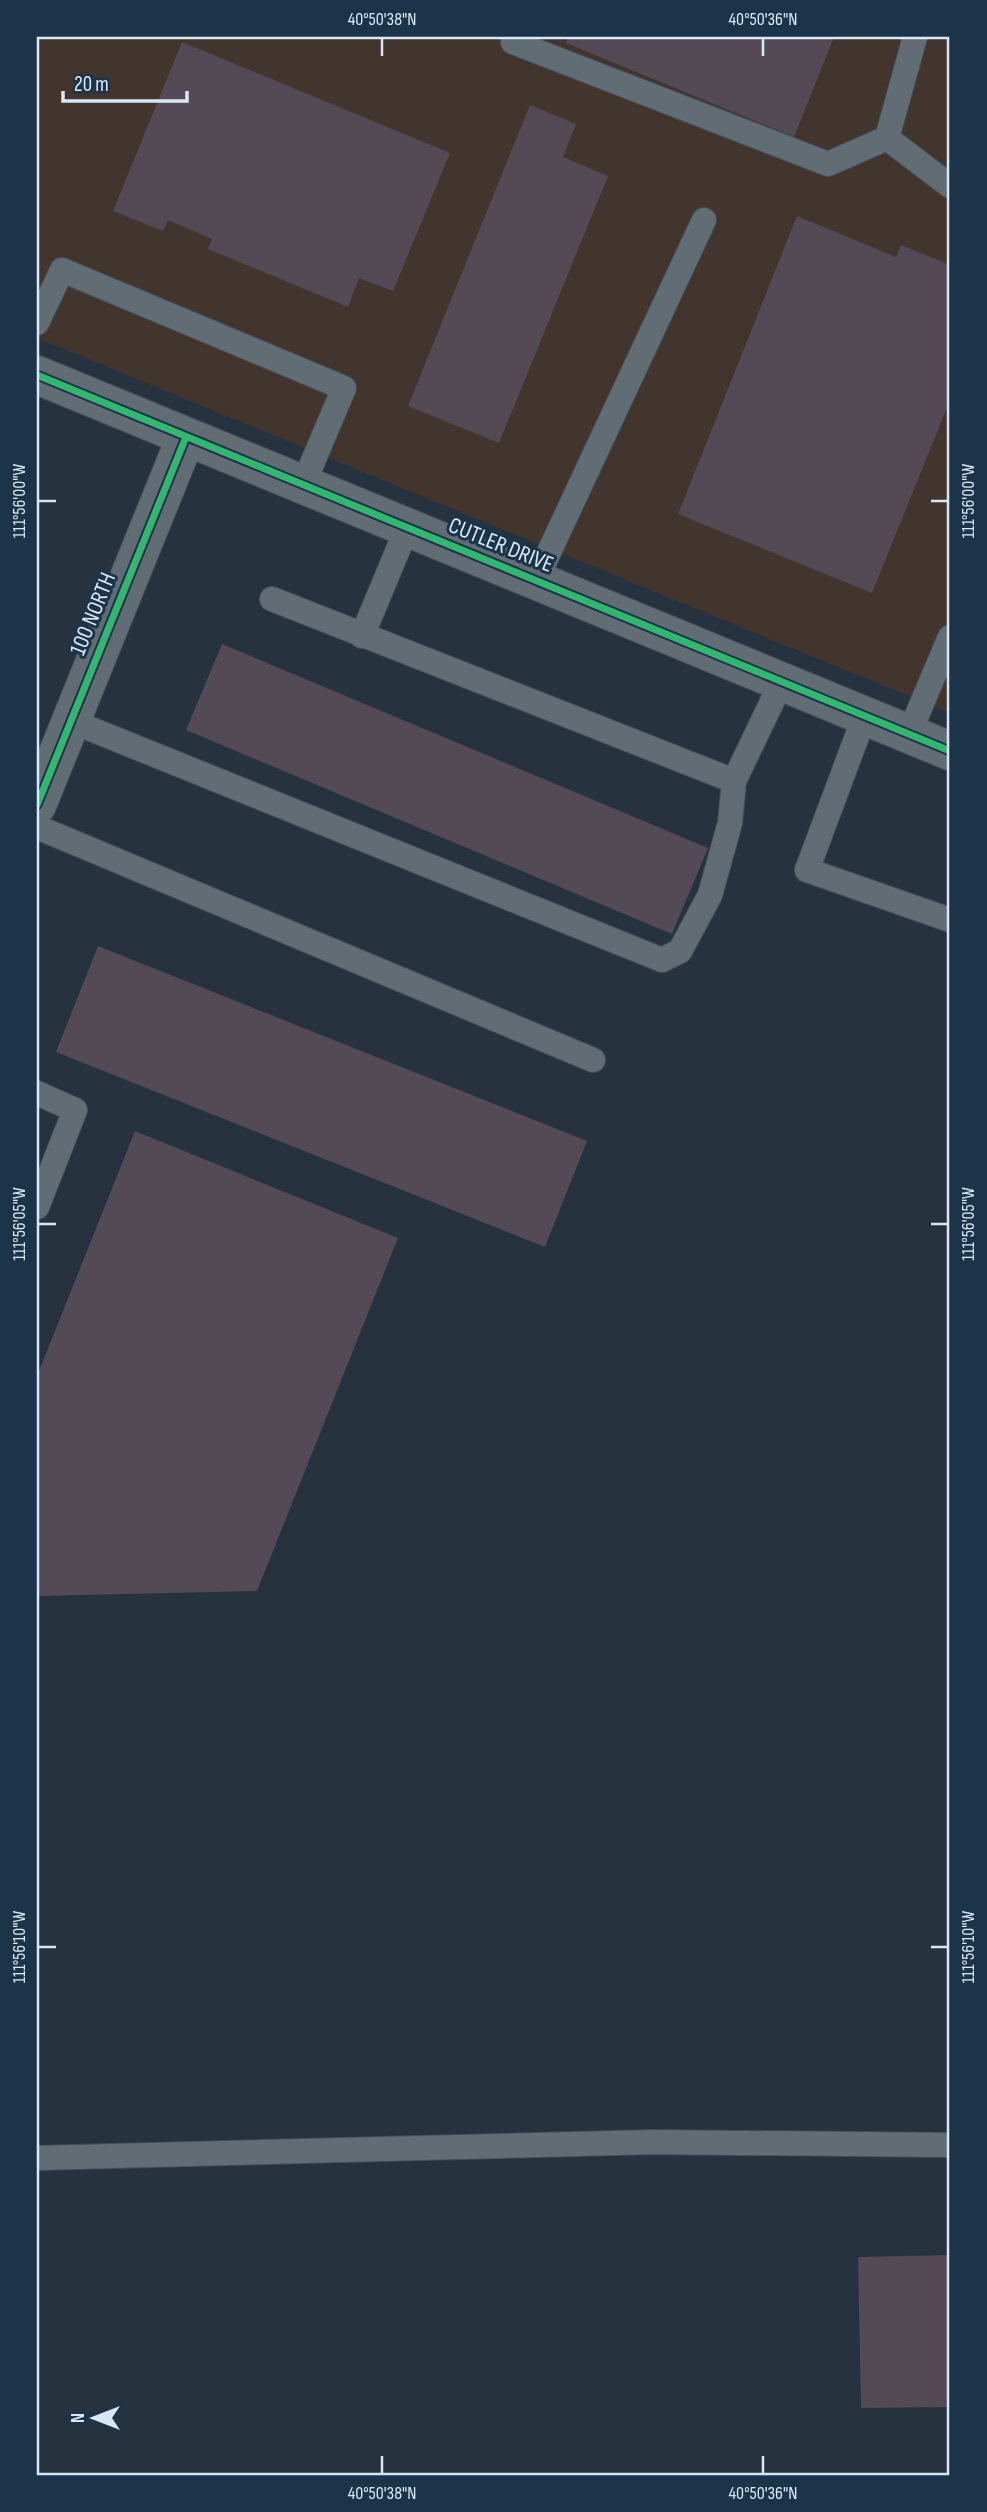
<svg xmlns="http://www.w3.org/2000/svg" width="987" height="2512" font-family="'Sofia Sans Condensed',sans-serif">
<rect width="100%" height="100%" fill="#26333e"/>
<polygon fill="#42352d" points="37,37 950,37 950,713 37,338"/>
<g fill="#534a55">
<polygon points="568,37 834,37 794,137 566,43"/>
<polygon points="182,42 450,153 393,291 359,278 348,307 208,249 212,239 168,220 163,231 113,211"/>
<polygon points="530,105 576,124 563,157 608,176 499,443 408,406"/>
<polygon points="797,216 896,257 901,245 950,265 950,400 872,593 678,514"/>
<polygon points="222,644 708,848 672,934 186,730"/>
<polygon points="98,946 587,1141 545,1247 56,1052"/>
<polygon points="135,1131 398,1238 257,1591 37,1596 37,1376"/>
<polygon points="950,2255 950,2407 861,2408 858,2257"/>
</g>
<g fill="none" stroke-linecap="round" stroke-linejoin="round">
<g stroke="#44505a" stroke-width="26">
<g id="lane">
<polyline points="515,37 513,42 828,164 887,138"/>
<polyline points="915,37 887,138 950,186"/>
<polyline points="37,323 62,270 344,388 303,485"/>
<polyline points="536,580 704,220"/>
<polyline points="272,599 734,781 782,681"/>
<polyline points="362,636 407,528"/>
<polyline points="865,715 807,870 950,920"/>
<polyline points="71,721 662,960 680,951 710,895 730,823 734,781"/>
<polyline points="909,734 950,637"/>
<polyline points="37,827 593,1060"/>
<polyline points="37,1093 75,1110 37,1207"/>
<polyline points="37,2158 652,2142 950,2145"/>
</g>
</g>
<g stroke="#44505a" stroke-width="40">
<g id="street">
<polyline points="37,375 950,751"/>
<polyline points="37,805 186,437"/>
</g>
</g>
<use href="#lane" stroke="#626c75" stroke-width="24"/>
<use href="#street" stroke="#626c75" stroke-width="38"/>
<g stroke="#1c3449" stroke-width="11">
<g id="cycleway">
<polyline points="37,375 950,751"/>
<polyline points="37,805 186,437"/>
</g>
</g>
<use href="#cycleway" stroke="#33b770" stroke-width="7"/>
</g>
<path fill="none" stroke="#d9e8f5" stroke-width="2.5" d="M382,38v18M763,38v18M38,501h18M931,501h17M38,1224h18M931,1224h17M38,1947h18M931,1947h17M382,2456v18M763,2456v18"/>
<g text-anchor="middle" dominant-baseline="central" stroke-width="6" stroke-linejoin="round" paint-order="stroke">
<g font-size="23" fill="#d9e8f5" stroke="#1c3449">
<text transform="translate(501 545) rotate(22)">CUTLER DRIVE</text>
<text transform="translate(93 614) rotate(-68)">100 NORTH</text>
</g>
</g>
<rect width="987" height="2512" fill="none" stroke="#1c3449" stroke-width="77"/>
<g transform="translate(94 2418) rotate(270)" stroke="#1c3449" stroke-width="5" paint-order="stroke">
<path d="M0-5L12 26L0 18L-12 26Z" fill="#d9e8f5"/>
<text y="-10" font-size="19" font-weight="bold" text-anchor="middle" fill="#d9e8f5">N</text>
</g>
<path d="M63 91v10h124v-10" fill="none" stroke="#d9e8f5" stroke-width="3.5"/>
<text x="74" y="91" font-size="21" fill="#d9e8f5" stroke="#1c3449" stroke-width="5" paint-order="stroke">20 m</text>
<rect x="38" y="38" width="910" height="2436" fill="none" stroke="#d9e8f5" stroke-width="2.5"/>
<g font-size="18" text-anchor="middle" fill="#d9e8f5">
<text x="382" y="25">40°50'38"N</text>
<text x="763" y="25">40°50'36"N</text>
<text transform="translate(968 501) rotate(-90)" y="6">111°56'00"W</text>
<text transform="translate(19 501) rotate(-90)" y="6">111°56'00"W</text>
<text transform="translate(19 1224) rotate(-90)" y="6">111°56'05"W</text>
<text transform="translate(968 1224) rotate(-90)" y="6">111°56'05"W</text>
<text transform="translate(968 1947) rotate(-90)" y="6">111°56'10"W</text>
<text transform="translate(19 1947) rotate(-90)" y="6">111°56'10"W</text>
<text x="382" y="2499">40°50'38"N</text>
<text x="763" y="2499">40°50'36"N</text>
</g>
</svg>
